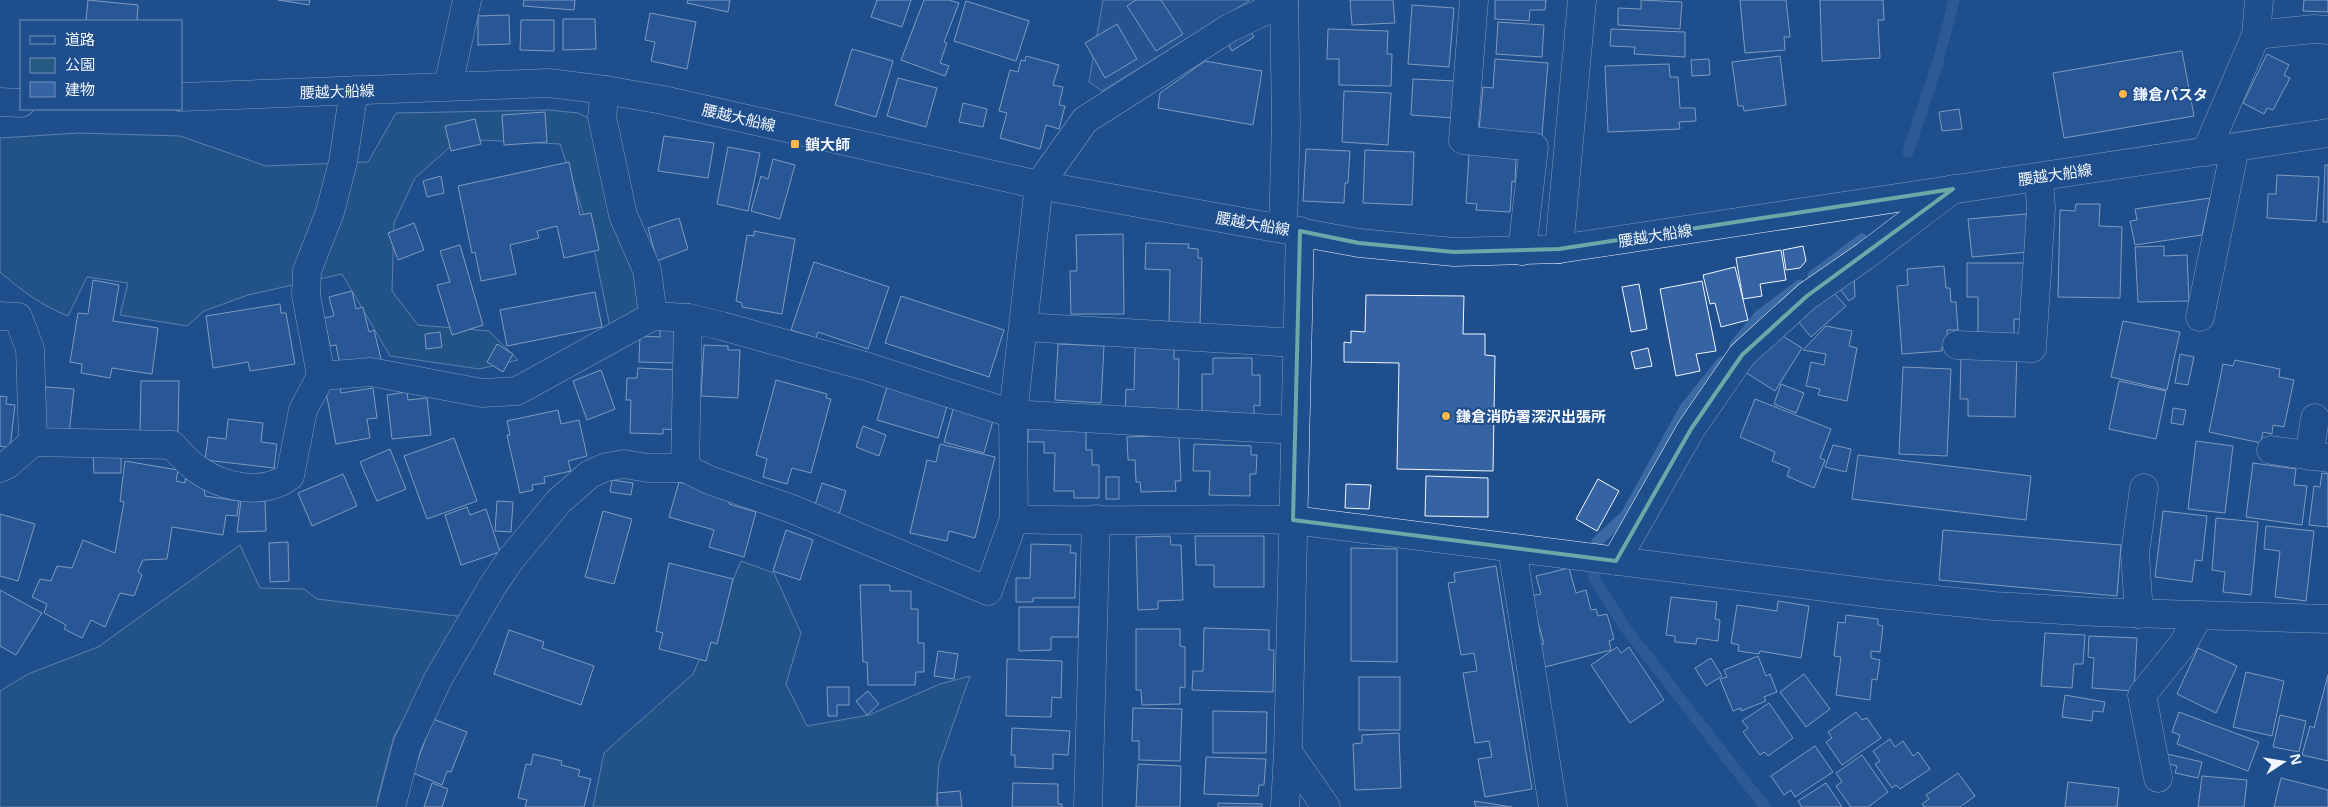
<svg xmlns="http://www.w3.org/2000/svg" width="2328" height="807" font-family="'Noto Sans','Noto Sans JP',sans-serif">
<rect width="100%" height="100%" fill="#1f4e8c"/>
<g fill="#245a82" stroke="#a8bbd7">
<path d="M549,110l29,3 17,8 47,170 -3,20 -29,16 -18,-88 -32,-95 -101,-5 -44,39 -21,45 -2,68 26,34 71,6 29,29 -39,9 -89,-13 -48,-82 -94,21 -44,16 -17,15 -67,-11 8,-32 -41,-6 -19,39c-27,-11 -46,-25 -68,-44v-134l79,-5 101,3 86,30 102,-4 28,-49z"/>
<polygon points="240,545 260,588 304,589 317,599 465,617 394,736 377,801 379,807 0,807 0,691 28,674 98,647"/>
<polygon points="741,561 774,573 801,633 786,684 807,726 869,715 940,684 970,676 939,764 936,807 593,807 604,753 693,674"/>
</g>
<polygon fill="#305b95" stroke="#a8bbd7" points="1103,0 1250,0 1102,91 1089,82"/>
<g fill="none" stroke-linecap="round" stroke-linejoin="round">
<g stroke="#3b69a3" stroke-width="11">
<polyline points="1908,152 1938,62 1954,0"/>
<polyline points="1813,276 1862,239"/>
<polyline points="1735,345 1759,316 1800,285"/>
<polyline points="1722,362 1685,408 1626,515 1597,542 1594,578 1624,626 1765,807"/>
</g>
</g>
<g fill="#3563a3" stroke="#f2f6ff">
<polygon points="88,0 138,5 137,21 86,21"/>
<polygon points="278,0 310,0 309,5"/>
<polygon points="524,0 575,0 574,10 523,6"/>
<polygon points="688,0 730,0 728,12 687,3"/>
<polygon points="877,0 911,0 902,27 871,17"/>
<polygon points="924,0 949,0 959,3 944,42 947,43 940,63 949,66 945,76 901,60"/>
<polygon points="1136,0 1161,0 1183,34 1156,51 1127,6"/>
<polygon points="1350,0 1393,0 1395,23 1352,25"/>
<polygon points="1495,0 1546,0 1545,10 1530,10 1529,21 1495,19"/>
<polygon points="1641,0 1682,2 1680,29 1618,25 1618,8 1641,9"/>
<polygon points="1740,0 1786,0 1790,37 1784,37 1785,50 1745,53"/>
<polygon points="1820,0 1883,0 1884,20 1878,20 1880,58 1822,61"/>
<polygon points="2304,0 2328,0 2328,12 2303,11"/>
<polygon points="966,1 1029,21 1016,61 954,41"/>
<polygon points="1412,5 1454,8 1449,67 1408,64"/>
<polygon points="650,13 696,22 687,69 651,61 655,42 645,40"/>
<polygon points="509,15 510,44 478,45 478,16"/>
<polygon points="563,19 595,19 596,49 563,50"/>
<polygon points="521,20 554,20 554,51 520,50"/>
<polygon points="1498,22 1544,25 1542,57 1496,54"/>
<polygon points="1117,24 1137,59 1105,78 1085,43"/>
<polygon points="1247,26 1254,37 1232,51 1226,41"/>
<polygon points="1328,29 1388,31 1387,54 1392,54 1391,86 1339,85 1339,59 1327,59"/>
<polygon points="1611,29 1685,32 1685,57 1634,54 1635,47 1610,46"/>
<polygon points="852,49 893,61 876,117 835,105"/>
<polygon points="2182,51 2194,116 2064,138 2053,73"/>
<polygon points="2267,54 2289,65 2284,75 2290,78 2273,110 2267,108 2264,114 2243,103"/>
<polygon points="1026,56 1059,65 1053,85 1063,87 1059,105 1065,106 1059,129 1046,125 1040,149 1000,138 1007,113 999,111 1010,70 1018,72 1021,60 1025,61"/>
<polygon points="1780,56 1786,105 1744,111 1743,106 1738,106 1732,62"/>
<polygon points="1495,59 1548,63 1542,135 1479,130 1483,87 1493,88"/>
<polygon points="1709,59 1710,75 1692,76 1691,60"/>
<polygon points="1205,61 1262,71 1253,125 1158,108 1160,93"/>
<polygon points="1669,64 1670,77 1678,77 1680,108 1695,108 1696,121 1679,122 1680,129 1608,132 1605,66"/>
<polygon points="898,78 937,88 926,127 887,116"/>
<polygon points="1413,79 1456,81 1454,118 1411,115"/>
<polygon points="1344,91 1391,93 1388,145 1342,142"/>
<polygon points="963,103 987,109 983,127 959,122"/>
<polygon points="1959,109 1962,129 1942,131 1939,112"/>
<polygon points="545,112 547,142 504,145 502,115"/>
<polygon points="475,119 481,144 451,151 445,126"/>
<polygon points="664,136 714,143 708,178 658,171"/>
<polygon points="728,147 760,153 748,211 717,204"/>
<polygon points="1306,149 1350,151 1348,183 1345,183 1344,203 1303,201"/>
<polygon points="1365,150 1414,152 1412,205 1363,203"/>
<polygon points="1469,154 1516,157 1515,182 1512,181 1510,212 1476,210 1477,204 1466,203"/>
<polygon points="773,159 795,165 780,219 751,211 761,176 768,179"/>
<polygon points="569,162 580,215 591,213 599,250 564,258 557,226 537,231 539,238 510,245 516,274 481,281 475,252 472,253 458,186"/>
<polygon points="2325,165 2328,165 2328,222 2323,222"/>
<polygon points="2277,175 2319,177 2316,221 2267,218 2268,194 2276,194"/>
<polygon points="441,176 444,193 427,197 423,181"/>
<polygon points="2210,198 2202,235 2135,245 2130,221 2137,220 2135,209"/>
<polygon points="2076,204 2100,204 2099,226 2122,227 2120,298 2058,297 2060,210 2075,211"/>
<polygon points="2026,214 2029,252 1972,257 1968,219"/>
<polygon points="679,218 688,249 657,261 648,228"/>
<polygon points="414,223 424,250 398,260 388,233"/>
<polygon points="754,231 795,239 782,314 742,307 742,303 736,301 747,235 754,236"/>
<polygon points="1123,234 1124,314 1071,314 1070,271 1077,271 1076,235"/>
<polygon points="1146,243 1189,244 1188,248 1198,249 1198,258 1202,258 1200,324 1169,323 1170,270 1145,269"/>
<polygon points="460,245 483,325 452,335 437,285 450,282 440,251"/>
<polygon points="1803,246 1806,261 1800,268 1786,270 1783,250"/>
<polygon points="2164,246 2164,256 2187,255 2189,301 2138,302 2135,247"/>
<polygon points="1781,250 1786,280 1760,284 1762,296 1743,299 1736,258"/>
<polygon points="814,262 889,287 868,349 818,332 816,338 791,330"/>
<polygon points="1967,263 2026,263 2030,319 2014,319 2014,336 1978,336 1978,297 1967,297"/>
<polygon points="1944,266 1946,288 1950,288 1951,302 1956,302 1958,330 1947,330 1948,346 1942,347 1942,351 1902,354 1897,286 1908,285 1907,269"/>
<polygon points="1735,267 1748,320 1721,327 1715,303 1710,304 1703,275"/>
<polygon points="1854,274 1855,297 1849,301 1837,285"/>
<polygon points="93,280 119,285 113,321 158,328 152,374 112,368 110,378 81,373 82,364 70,362 78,313 88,314"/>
<polygon points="1702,281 1716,351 1696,354 1700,371 1676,376 1660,289"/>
<polygon points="1639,284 1647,329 1631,332 1622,287"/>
<polygon points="1831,290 1846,306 1811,337 1797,320"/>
<polygon points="352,291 356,309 363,307 369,332 374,330 381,359 360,364 340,365 336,345 330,346 324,318 334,316 329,297"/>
<polygon points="595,292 602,327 507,346 500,310"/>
<polygon points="1366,295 1464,296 1463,334 1485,334 1485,355 1495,356 1493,471 1397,469 1399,363 1344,362 1344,342 1351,343 1351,331 1365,332"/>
<polygon points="901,296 1004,330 989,377 885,343"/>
<polygon points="280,304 281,313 286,313 295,364 250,371 248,362 213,368 206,316"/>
<polygon points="2123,321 2180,332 2167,390 2111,377"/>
<polygon points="1826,326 1852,331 1849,346 1857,348 1847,401 1818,395 1820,389 1806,386 1811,362 1824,365 1826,354 1803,350"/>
<polygon points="660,328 678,328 677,363 639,362 640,336 660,337"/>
<polygon points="440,332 442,347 426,349 425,334"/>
<polygon points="1778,333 1802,348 1775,391 1745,372 1759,351 1764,354"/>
<polygon points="497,344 513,354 503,372 487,362"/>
<polygon points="1058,344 1104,346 1101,403 1055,400"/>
<polygon points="704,345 728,346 728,350 740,350 738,398 701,396"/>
<polygon points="1135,345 1174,346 1174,359 1179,359 1178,415 1125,414 1126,389 1134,390"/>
<polygon points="1648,348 1652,366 1635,369 1631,352"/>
<polygon points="1961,352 2017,353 2015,417 1968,416 1968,399 1960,399"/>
<polygon points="2180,354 2194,357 2188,385 2175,383"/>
<polygon points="1213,358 1252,358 1252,375 1260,375 1260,406 1254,405 1254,421 1228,420 1228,412 1202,412 1202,374 1213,374"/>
<polygon points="2235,360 2280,369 2279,377 2294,380 2284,427 2273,425 2272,434 2263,432 2261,443 2209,432 2223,364 2233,366"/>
<polygon points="1903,367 1951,369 1947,456 1899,454"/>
<polygon points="638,368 680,370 678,430 663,429 663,434 630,433 631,400 626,400 627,378 637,378"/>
<polygon points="601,370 615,409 587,420 573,381"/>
<polygon points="776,380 827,394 826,398 831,399 811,473 792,468 787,484 763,477 767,459 756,455"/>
<polygon points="141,381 179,381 178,433 140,433"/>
<polygon points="2119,381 2166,391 2156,439 2109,429"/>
<polygon points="1781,384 1804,393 1796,413 1774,404"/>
<polygon points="340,385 341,393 373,388 377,418 367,419 370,438 336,444 325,387"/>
<polygon points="46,387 74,389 69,434 41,431"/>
<polygon points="887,387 947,406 938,438 877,420"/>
<polygon points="407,392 408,400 427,398 431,435 392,439 387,395"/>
<polygon points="0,396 7,397 6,404 15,405 10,448 0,446"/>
<polygon points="1755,399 1831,429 1820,458 1825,460 1814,488 1787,476 1790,468 1772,461 1775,452 1740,437"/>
<polygon points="954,406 994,417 984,453 944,442"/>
<polygon points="2173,408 2186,410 2183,425 2171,423"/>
<polygon points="558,410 561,424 579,420 587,456 568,461 571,471 544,477 545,483 532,485 533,490 520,493 507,435 510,435 507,421"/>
<polygon points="228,419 263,423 261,442 277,444 274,468 205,460 208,437 226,439"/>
<polygon points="863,426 886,435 879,456 856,447"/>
<polygon points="1028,426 1086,427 1086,450 1092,450 1092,465 1099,465 1099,498 1074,498 1074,491 1054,491 1055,453 1044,453 1044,442 1028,442"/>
<polygon points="1179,435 1181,481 1175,481 1176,491 1141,492 1140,482 1136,482 1135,460 1128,460 1127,437"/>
<polygon points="454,438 477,501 427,519 404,456"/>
<polygon points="2196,441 2233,446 2225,513 2188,509"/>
<polygon points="940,444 995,457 975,538 949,531 947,541 910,533 927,460 936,462"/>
<polygon points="1194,444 1251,446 1251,455 1257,455 1256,474 1250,474 1250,496 1209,495 1210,471 1193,471"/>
<polygon points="1833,445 1851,449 1846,472 1825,467"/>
<polygon points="390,449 406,489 377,501 360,462"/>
<polygon points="93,455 121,456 121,473 94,473"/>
<polygon points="1858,455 2031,476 2026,520 1852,499"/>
<polygon points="125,461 178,470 176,481 185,483 185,479 204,487 205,496 239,501 237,516 226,515 223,535 172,527 167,559 143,560 138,571 142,575 134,596 120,593 105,627 91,620 82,638 64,629 66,625 44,613 47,604 32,597 40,579 51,581 57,566 72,568 83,540 115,553 124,502 120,501"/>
<polygon points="2253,463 2296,469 2294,485 2307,486 2302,525 2246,517"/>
<polygon points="2322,473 2328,474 2328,527 2309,525 2314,486 2320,487"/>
<polygon points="343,474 357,506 312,526 298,493"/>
<polygon points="1426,476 1488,478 1488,517 1425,516"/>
<rect x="1106" y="477" width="13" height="22"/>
<polygon points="1598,479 1619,491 1597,531 1576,519"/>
<polygon points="612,480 633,483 631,495 610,492"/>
<polygon points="679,482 731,496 729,504 756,512 744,557 709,547 714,530 669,517"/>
<polygon points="822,483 846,491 838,518 813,511"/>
<polygon points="1346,484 1371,485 1369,509 1345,508"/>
<polygon points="265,499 266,531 237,532 241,500"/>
<polygon points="497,501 513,502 511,532 495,531"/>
<polygon points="467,507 470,515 486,509 500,552 461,565 445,515"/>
<polygon points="603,511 632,519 614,584 585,577"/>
<polygon points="2163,511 2207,516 2202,561 2195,560 2192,582 2155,577"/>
<polygon points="0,514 35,524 18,581 0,576"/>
<polygon points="2216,518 2258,522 2251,595 2223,592 2225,572 2212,570"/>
<polygon points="2266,526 2314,531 2306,601 2275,597 2280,551 2264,549"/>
<polygon points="786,530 813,540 800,580 773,571"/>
<polygon points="1943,530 2121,545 2117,596 1939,580"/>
<polygon points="1170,536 1171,545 1181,545 1183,600 1158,601 1158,609 1138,610 1136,537"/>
<polygon points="1195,536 1264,536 1264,587 1214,587 1214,565 1196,565"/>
<polygon points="288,542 289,581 270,582 269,543"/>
<polygon points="1031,544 1071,545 1070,553 1076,553 1075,598 1033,598 1033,602 1016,602 1016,578 1030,578"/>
<polygon points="1351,548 1397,549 1397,662 1351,661"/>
<polygon points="669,563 733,579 717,644 711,642 706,661 659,649 663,633 656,631"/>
<polygon points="1496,566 1532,789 1485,797 1478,759 1492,757 1489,741 1475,743 1463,673 1477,671 1474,653 1461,655 1448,583 1455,582 1454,573"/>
<polygon points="1569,568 1576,593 1586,590 1591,610 1596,609 1598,616 1607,614 1614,639 1609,641 1611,650 1545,667 1539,645 1544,644 1531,596 1541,594 1536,576"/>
<polygon points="860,585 890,585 890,591 911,591 911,609 918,609 918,643 924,643 924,672 916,672 915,685 868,685 867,662 863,662"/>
<polygon points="0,590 42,613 16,655 0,646"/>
<polygon points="1671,597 1717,602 1715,619 1720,620 1718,641 1697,638 1696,644 1675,642 1675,636 1666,635"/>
<polygon points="1778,601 1809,606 1801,658 1760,651 1759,654 1738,651 1739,645 1731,643 1737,605 1777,611"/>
<polygon points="1019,607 1079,607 1078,637 1051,637 1051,650 1019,651"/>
<polygon points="1846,615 1878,619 1878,625 1883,626 1880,652 1871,651 1871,658 1880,660 1877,680 1872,679 1870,700 1836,695 1841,657 1834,656 1838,622 1845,623"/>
<polygon points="1204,628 1269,630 1269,650 1274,650 1273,692 1192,690 1193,671 1203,671"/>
<polygon points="1136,629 1180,629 1180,646 1185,647 1185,688 1180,687 1180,704 1142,705 1141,690 1136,690"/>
<polygon points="509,630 544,642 542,648 594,666 581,705 494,674"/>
<polygon points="2045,633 2085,635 2083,664 2074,664 2072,688 2041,686"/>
<polygon points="2089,636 2137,638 2134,691 2092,688 2094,658 2088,657"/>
<polygon points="1617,647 1621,653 1629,647 1664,700 1630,723 1591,665"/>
<polygon points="2198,648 2237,666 2216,713 2177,694"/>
<polygon points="938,651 958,654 954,679 934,676"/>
<polygon points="1758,656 1766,676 1770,674 1777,692 1764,697 1766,701 1741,711 1741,708 1733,711 1720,679 1727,677 1724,670"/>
<polygon points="1711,658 1722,676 1706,686 1695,668"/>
<polygon points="1007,659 1062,661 1061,698 1052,697 1051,717 1006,716"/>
<polygon points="2246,672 2284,681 2272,736 2233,727"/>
<polygon points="1804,674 1830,709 1806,727 1780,692"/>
<polygon points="2328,675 2328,761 2302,755 2310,726 2314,728"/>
<rect x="1359" y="677" width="41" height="53"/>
<polygon points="827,687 849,687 849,705 837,705 837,716 828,716"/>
<polygon points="868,691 879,704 867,715 856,701"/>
<polygon points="2065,695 2105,702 2103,712 2093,711 2092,721 2062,717"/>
<polygon points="1769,703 1793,738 1768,756 1764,752 1760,755 1743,732 1748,728 1742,721"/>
<polygon points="1133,708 1182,709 1180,761 1139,760 1139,741 1132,741"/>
<polygon points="1213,711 1267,712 1266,753 1213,753"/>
<polygon points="1856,712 1862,720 1867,718 1881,738 1842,765 1826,742 1832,738 1828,732"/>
<polygon points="2179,712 2259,742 2248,771 2177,744 2180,735 2172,732"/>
<polygon points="2280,715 2306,721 2299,752 2273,747"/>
<polygon points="433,719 467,732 451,772 447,771 442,785 413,773"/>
<polygon points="1012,728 1070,731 1068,755 1053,754 1053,769 1015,767 1015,755 1011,755"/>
<polygon points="1399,733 1401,788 1355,790 1353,744 1362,743 1362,735"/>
<polygon points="1890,739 1895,747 1903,741 1913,756 1918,752 1930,769 1900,789 1896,785 1892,788 1875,764 1880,761 1873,751"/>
<polygon points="1815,746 1833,772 1795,797 1791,790 1784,795 1771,776"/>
<polygon points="533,754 562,761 561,765 580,770 578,776 591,779 584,807 525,807 527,800 518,798 526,764 531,765"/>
<polygon points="2167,754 2202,762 2198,778 2175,773 2177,766 2165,763"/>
<polygon points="1862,755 1888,792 1868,807 1851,807 1836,786 1842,782 1836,773"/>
<polygon points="1206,757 1266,759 1264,785 1259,785 1258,796 1204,794"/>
<polygon points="1138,764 1181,766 1180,807 1136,807"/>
<polygon points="1958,773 1975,796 1960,807 1924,807 1922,804 1929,799 1926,795"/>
<polygon points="2202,776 2247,780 2244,807 2198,807"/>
<polygon points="2281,778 2328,790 2328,807 2274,807"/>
<polygon points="2068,782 2119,788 2117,807 2065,807"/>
<polygon points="432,783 448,789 442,807 424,807"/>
<polygon points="1013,783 1058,784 1058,804 1062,804 1062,807 1012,807"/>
<polygon points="1826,783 1842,807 1802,807 1798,801"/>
<polygon points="960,791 962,807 938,807 937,793"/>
<polygon points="1474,801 1512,807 1476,807"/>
<polygon points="1218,803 1262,804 1262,807 1218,807"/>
</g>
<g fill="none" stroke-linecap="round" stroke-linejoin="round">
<g stroke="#f2f6ff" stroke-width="29">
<g id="minor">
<polyline points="1474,0 1463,140 1534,147 1522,251"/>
<polyline points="2256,35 2314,29 2328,30"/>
<polyline points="448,86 467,0"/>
<polyline points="605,90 602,117 623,215 647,270 653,316"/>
<polyline points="2206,152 2256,35 2259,0"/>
<polyline points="1283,227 1286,123 1284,0"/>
<polyline points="1300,231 1288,752 1326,807"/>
<polyline points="1559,249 1582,0"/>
<polyline points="0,316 18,317 30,349 33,442"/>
<polyline points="2200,317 2235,148"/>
<polyline points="1024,327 1297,343"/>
<polyline points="1957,345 2032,348 2041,209 2039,177"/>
<polyline points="321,376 371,372 482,393 517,391 653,316 688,318 722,326 865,366 1013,414 1295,430"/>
<polyline points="2271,450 2328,458"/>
<polyline points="2309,456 2315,418"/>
<path d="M0,468l7,-3 26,-23 139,3c8,8 16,18 25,24 26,19 67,27 93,7l13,-66 18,-34 -15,-81 1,-24 23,-59 13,-50 11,-72"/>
<polyline points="685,468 688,318"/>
<path d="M1014,519c93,4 186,-2 279,1l587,74 114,12 103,6 231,7"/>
<polyline points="1512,548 1553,807"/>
<polyline points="1616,561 1691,429 1742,355 1807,296 1865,256 1953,189"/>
<polyline points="2139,614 2135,553 2144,488"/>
<polyline points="2158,778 2142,695 2183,644 2199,615"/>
<polyline points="391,807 407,745 438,679 492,587 510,560 559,501 590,474 606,467 624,464 648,468 685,468 709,480 792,509 988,591 1014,519 1013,414 1039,185 1085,120 1231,27 1284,2"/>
<polyline points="1088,807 1096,519"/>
<polyline points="1285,807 1288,752"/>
</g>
</g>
<g stroke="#f2f6ff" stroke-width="29">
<g id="major">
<polyline points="181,97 549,83 605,90 663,100 1039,185 1359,243 1454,252 1559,249 2328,133"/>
<polyline points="0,102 21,103"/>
</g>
</g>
<use href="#minor" stroke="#1f4e8c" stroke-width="28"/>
<use href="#major" stroke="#1f4e8c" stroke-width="28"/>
</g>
<path d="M0 0H2328V807H0ZM1953,189l-146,107 -65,59 -51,74 -75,132 -323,-41 7,-289 59,12 95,9 105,-3z" fill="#1f4e8c" fill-opacity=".55" fill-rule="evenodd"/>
<path fill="none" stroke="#6aa9a8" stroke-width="4" stroke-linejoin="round" d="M1953,189l-146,107 -65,59 -51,74 -75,132 -323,-41 7,-289 59,12 95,9 105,-3z"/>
<g fill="#ffb74d" stroke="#1f4e8c" stroke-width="2">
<circle cx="2123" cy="94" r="5"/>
<rect x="790" y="139" width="10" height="10" rx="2.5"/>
<circle cx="1446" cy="416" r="5"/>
</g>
<g text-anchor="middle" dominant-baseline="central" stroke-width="4" stroke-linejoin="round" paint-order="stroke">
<g font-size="15" fill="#f2f6ff" stroke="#1f4e8c">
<text transform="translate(337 91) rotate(-2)">腰越大船線</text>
<text transform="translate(739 117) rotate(13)">腰越大船線</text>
<text transform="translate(2055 174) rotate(-8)">腰越大船線</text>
<text transform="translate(1253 223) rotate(10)">腰越大船線</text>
<text transform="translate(1655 235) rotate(-9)">腰越大船線</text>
</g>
<g font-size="15" font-weight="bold" fill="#f2f6ff" stroke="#1f4e8c" text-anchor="start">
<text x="2133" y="94">鎌倉パスタ</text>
<text x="805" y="144">鎖大師</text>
<text x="1456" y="416">鎌倉消防署深沢出張所</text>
</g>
</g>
<rect x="20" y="20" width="162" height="90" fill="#1f4e8c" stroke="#7391ba"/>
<rect x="30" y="36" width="25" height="8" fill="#1f4e8c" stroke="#7391ba"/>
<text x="65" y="45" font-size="15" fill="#f2f6ff">道路</text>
<rect x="30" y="58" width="25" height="15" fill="#245a82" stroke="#7391ba"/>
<text x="65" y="70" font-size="15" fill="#f2f6ff">公園</text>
<rect x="30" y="82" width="25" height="15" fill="#3563a3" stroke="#7391ba"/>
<text x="65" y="95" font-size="15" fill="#f2f6ff">建物</text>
<g transform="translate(2283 762) rotate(78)" stroke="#1f4e8c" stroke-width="4" paint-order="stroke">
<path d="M0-4L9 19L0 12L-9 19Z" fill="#f2f6ff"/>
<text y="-8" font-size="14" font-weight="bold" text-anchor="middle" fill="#f2f6ff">N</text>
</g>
</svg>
